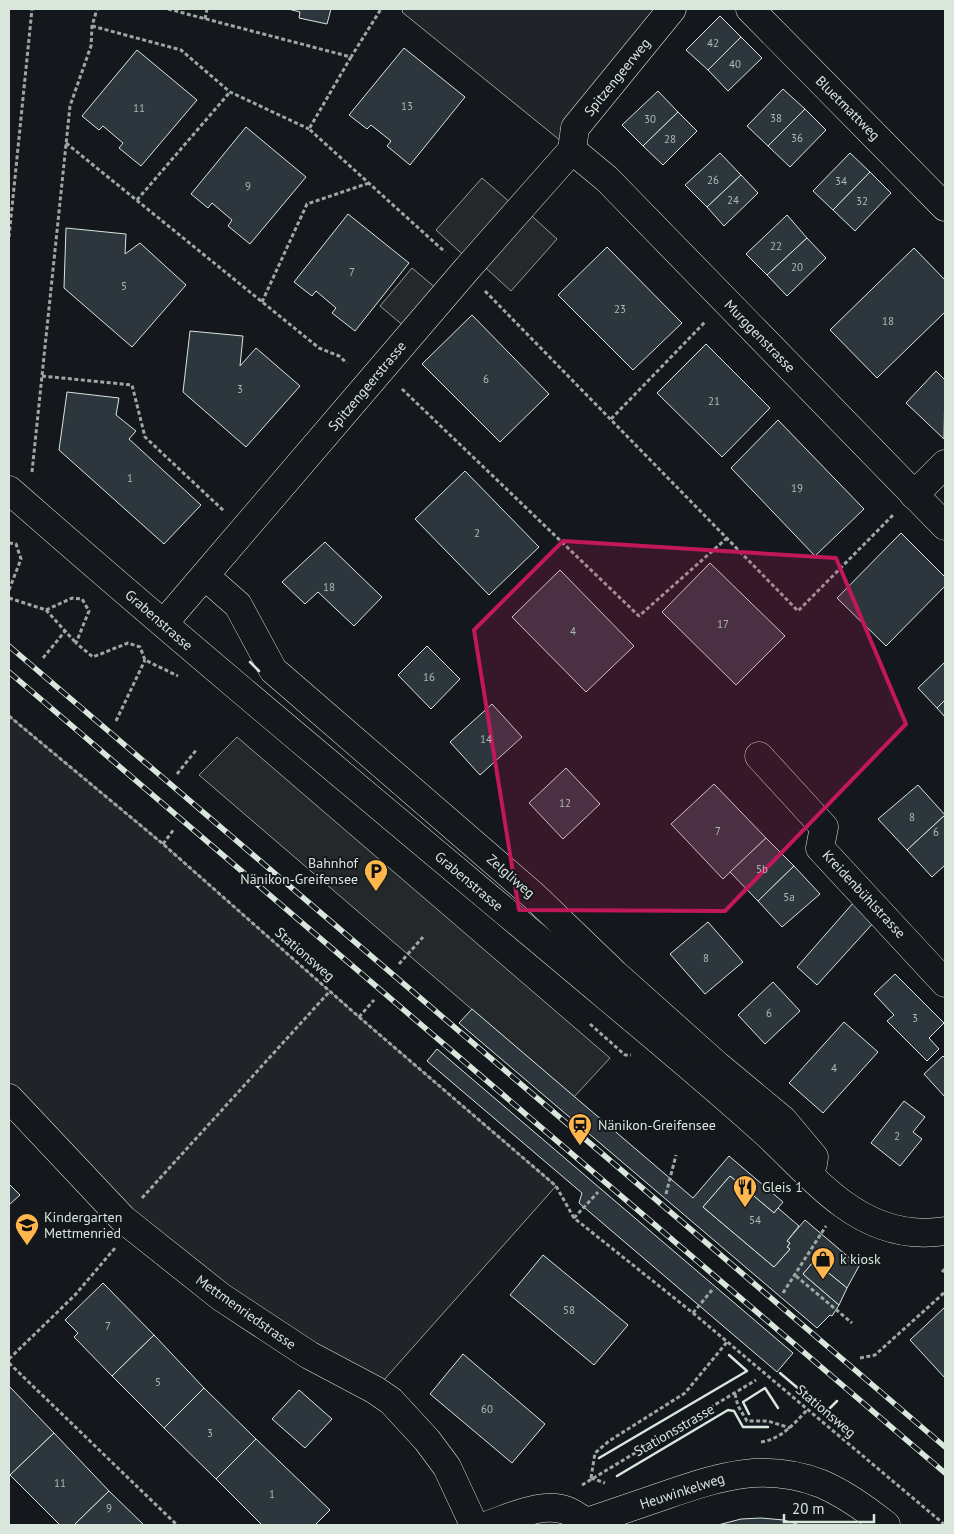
<svg xmlns="http://www.w3.org/2000/svg" width="954" height="1534" font-family="'PT Sans',sans-serif">
<rect width="100%" height="100%" fill="#14181c"/>
<g fill="#202428" stroke="#939e99">
<polygon points="403,9 672,9 572,150 402,12"/>
<polygon points="9,716 163,844 359,1017 556,1186 375,1390 221,1297 9,1098"/>
</g>
<g fill="#24282b" stroke="#939e99">
<polygon points="482,178 519,210 522,207 557,239 511,291 476,259 472,263 436,230"/>
<polygon points="412,268 444,295 412,333 380,306"/>
<polygon points="237,737 610,1058 574,1097 199,775"/>
</g>
<g fill="#2c363c" stroke="#d8e6dc">
<polygon points="288,9 331,9 327,24 299,18 300,12"/>
<polygon points="720,16 741,37 708,70 686,50"/>
<polygon points="741,37 762,58 728,91 708,70"/>
<polygon points="404,48 465,97 410,165 387,146 391,141 371,125 367,129 349,115"/>
<polygon points="137,50 197,100 141,166 119,148 123,143 103,126 99,130 82,116"/>
<polygon points="783,89 805,109 768,146 747,126"/>
<polygon points="658,91 678,112 643,146 622,125"/>
<polygon points="805,109 826,130 790,167 768,146"/>
<polygon points="678,112 697,131 663,165 643,146"/>
<polygon points="246,127 306,177 250,244 228,226 232,220 212,203 208,208 191,194"/>
<polygon points="720,153 741,175 707,207 685,185"/>
<polygon points="850,153 870,172 833,210 813,191"/>
<polygon points="870,172 891,193 855,231 833,210"/>
<polygon points="741,175 758,193 724,226 707,207"/>
<polygon points="348,214 409,263 355,331 332,313 336,308 316,291 312,296 294,282"/>
<polygon points="787,215 807,238 767,275 746,254"/>
<polygon points="66,228 126,234 125,254 140,243 186,285 132,347 64,288"/>
<polygon points="807,238 826,258 787,296 767,275"/>
<polygon points="607,247 682,323 633,370 558,295"/>
<polygon points="914,248 945,280 945,312 877,378 830,330"/>
<polygon points="472,315 549,394 500,442 422,364"/>
<polygon points="190,331 243,336 240,366 256,348 300,386 246,447 183,392"/>
<polygon points="706,344 770,408 722,457 657,393"/>
<polygon points="936,371 945,380 944,439 906,403"/>
<polygon points="67,392 119,398 116,415 136,431 129,439 201,505 164,544 59,450"/>
<polygon points="778,420 864,509 815,556 731,468"/>
<polygon points="465,471 539,547 489,595 415,519"/>
<polygon points="901,533 945,577 945,586 886,646 837,598"/>
<polygon points="325,542 382,597 354,626 318,592 305,604 282,582"/>
<polygon points="710,563 785,636 736,685 662,612"/>
<polygon points="560,570 634,646 586,692 512,617"/>
<polygon points="427,646 460,679 431,709 398,675"/>
<polygon points="945,662 945,700 937,708 918,688"/>
<polygon points="945,700 945,717 937,708"/>
<polygon points="492,704 522,737 480,775 450,742"/>
<polygon points="566,768 600,804 563,839 529,803"/>
<polygon points="714,784 766,838 723,879 671,824"/>
<polygon points="918,785 945,815 907,850 878,819"/>
<polygon points="945,815 945,865 932,877 907,850"/>
<polygon points="766,838 794,866 758,901 730,872"/>
<polygon points="794,866 820,894 782,927 758,901"/>
<polygon points="854,902 875,921 817,985 797,967"/>
<polygon points="708,922 743,962 705,994 670,954"/>
<polygon points="895,974 944,1023 929,1038 939,1049 927,1061 887,1021 894,1015 874,994"/>
<polygon points="773,982 800,1011 765,1044 738,1015"/>
<polygon points="472,1009 693,1198 729,1156 783,1202 774,1213 730,1176 703,1207 774,1267 790,1249 787,1247 790,1243 787,1241 805,1220 859,1266 847,1288 814,1261 803,1274 839,1305 832,1316 830,1315 817,1328 459,1023"/>
<polygon points="844,1022 878,1052 823,1113 789,1083"/>
<polygon points="437,1049 793,1353 777,1372 579,1203 582,1193 427,1061"/>
<polygon points="943,1056 945,1058 945,1097 924,1074"/>
<polygon points="904,1101 925,1117 913,1132 922,1139 900,1166 871,1143"/>
<polygon points="730,1176 774,1213 778,1208 799,1226 787,1241 790,1243 787,1247 790,1249 774,1267 703,1207"/>
<polygon points="9,1184 20,1195 9,1205"/>
<polygon points="543,1255 628,1325 594,1365 510,1295"/>
<polygon points="814,1261 847,1288 839,1305 803,1274"/>
<polygon points="103,1283 154,1335 112,1376 74,1337 78,1333 65,1320"/>
<polygon points="945,1307 945,1378 910,1340"/>
<polygon points="154,1335 204,1388 164,1428 112,1376"/>
<polygon points="463,1354 545,1424 512,1463 430,1394"/>
<polygon points="9,1386 54,1433 10,1475 9,1474"/>
<polygon points="204,1388 256,1439 216,1479 164,1428"/>
<polygon points="299,1390 332,1419 305,1448 272,1419"/>
<polygon points="54,1433 109,1491 74,1525 60,1525 10,1475"/>
<polygon points="256,1439 330,1510 315,1525 262,1525 216,1479"/>
<polygon points="109,1491 144,1525 74,1525"/>
<polygon points="761,1518 784,1520 800,1525 718,1525 741,1519"/>
</g>
<g fill="none" stroke-linecap="round" stroke-linejoin="round">
<g stroke="#d8e6dc" stroke-width="29">
<g id="minor">
<polyline points="750,9 945,207"/>
<polyline points="572,150 607,179 945,526"/>
<polyline points="572,150 575,128 672,9"/>
<path d="M9,490c196,172 397,338 597,506 54,45 109,91 161,138 25,23 48,50 76,70 30,22 65,33 102,27"/>
<polyline points="914,495 945,464"/>
<polyline points="205,576 238,605 273,670 534,896 615,974 718,1066 783,1120 814,1157 813,1164"/>
<polyline points="164,623 466,270 572,150"/>
<polyline points="759,756 824,827 820,848 945,983"/>
<polyline points="9,1098 123,1219 221,1297 309,1355 375,1390 391,1401 427,1440 447,1467 474,1525"/>
<path d="M587,1522c26,-9 53,-18 79,-27 55,-19 99,-33 156,-11 23,10 44,25 64,41"/>
<path d="M488,1525c24,-8 56,-25 82,-13 6,3 11,7 17,10l1,3"/>
</g>
</g>
<g stroke="#9da8a2" stroke-width="3" stroke-dasharray="4 2.5" stroke-linecap="butt">
<polyline points="168,9 351,57 381,9"/>
<polyline points="205,19 207,9"/>
<polyline points="92,26 181,50 230,92 309,129"/>
<polyline points="351,57 309,129 445,252"/>
<polyline points="66,143 319,348 339,356 347,363"/>
<polyline points="137,200 230,92"/>
<polyline points="9,237 32,9"/>
<polyline points="485,291 798,611 894,514"/>
<polyline points="262,302 307,204 369,183"/>
<polyline points="42,376 132,385 145,437 224,511"/>
<polyline points="402,389 639,616 727,538"/>
<polyline points="611,419 706,321"/>
<polyline points="32,472 70,106 91,46 92,26 97,9"/>
<polyline points="9,543 16,544 21,559 9,590"/>
<polyline points="9,598 46,610 72,598 82,599 89,611 76,643 93,657 128,643 140,647 145,660 178,676"/>
<polyline points="46,610 76,643"/>
<polyline points="43,658 66,630"/>
<polyline points="9,716 163,844 359,1017 556,1186 574,1218 693,1313 945,1525"/>
<polyline points="116,721 145,660"/>
<polyline points="177,774 197,749"/>
<polyline points="163,844 174,829"/>
<polyline points="399,964 423,937"/>
<polyline points="359,1017 374,1000"/>
<polyline points="590,1024 625,1055 631,1055"/>
<polyline points="666,1194 676,1155"/>
<polyline points="142,1198 330,991"/>
<polyline points="574,1218 598,1192"/>
<polyline points="942,1272 945,1269"/>
<polyline points="796,1276 852,1323"/>
<polyline points="783,1293 826,1226"/>
<polyline points="693,1313 712,1290"/>
<polyline points="860,1358 875,1355 945,1292"/>
<polyline points="9,1359 75,1295 115,1248"/>
<polyline points="9,1363 177,1525"/>
<polyline points="735,1394 738,1406 747,1421 768,1421 790,1428"/>
<path d="M761,1442c20,-3 33,-18 46,-32"/>
<polyline points="591,1478 605,1483"/>
<polyline points="591,1478 595,1453 609,1441 685,1393 727,1342"/>
<polyline points="582,1485 756,1380"/>
</g>
<use href="#minor" stroke="#14181c" stroke-width="28"/>
<g stroke="#d8e6dc" stroke-width="5.5">
<g id="rail">
<polyline points="9,646 945,1447"/>
<polyline points="9,672 945,1473"/>
</g>
</g>
<use href="#rail" stroke="#14181c" stroke-width="4" stroke-dasharray="11" stroke-linecap="butt"/>
<g stroke="#d8e6dc" stroke-width="2.5">
<polyline points="250,662 259,671"/>
<polyline points="780,1373 826,1412 837,1401"/>
<polyline points="749,1414 743,1402 765,1388 778,1408"/>
<polyline points="599,1458 747,1371 729,1355"/>
<polyline points="617,1476 728,1410 734,1411 743,1427 768,1427"/>
</g>
</g>
<path fill="#c2185b" fill-opacity="0.2" stroke="#c2185b" stroke-width="4" stroke-linejoin="round" d="M563,541l273,17 70,166 -181,187 -206,-1 -45,-280z"/>
<defs>
<g id="parking-pin" transform="scale(1.25)"><path d="M0 17L-7.5 6A9.5 9.5 0 1 1 7.5 6Z" fill="#ffb74d" stroke="#14181c"/><path d="M-3.5-5.5H1a3.5 3.5 0 0 1 0 7H-1V5.5H-3.5ZM-1-3.4V-.6H.8a1.4 1.4 0 0 0 0-2.8Z" fill="#111"/></g>
<g id="station-pin" transform="scale(1.25)"><path d="M0 17L-7.5 6A9.5 9.5 0 1 1 7.5 6Z" fill="#ffb74d" stroke="#14181c"/><path d="M-3-6H3Q5-6 5-4V2Q5 4 3 4L4.5 6H3L1.5 4h-3L-3 6H-4.5L-3 4Q-5 4-5 2V-4Q-5-6-3-6ZM-3.5-4v3h7v-3ZM-3.5 1v1.5H-2V1ZM2 1v1.5H3.5V1Z" fill="#111"/></g>
<g id="restaurant-pin" transform="scale(1.25)"><path d="M0 17L-7.5 6A9.5 9.5 0 1 1 7.5 6Z" fill="#ffb74d" stroke="#14181c"/><path d="M-5-6h1v4h1v-4h1v4h1v-4h1v5L-1.5 .5V6h-2V.5L-5-1ZM5-6V6H3V1.5H1.5Q1.5-4 5-6Z" fill="#111"/></g>
<g id="school-pin" transform="scale(1.25)"><path d="M0 17L-7.5 6A9.5 9.5 0 1 1 7.5 6Z" fill="#ffb74d" stroke="#14181c"/><path d="M0-5L7-2L0 1L-7-2ZM-4 1L0 2.5L4 1V4Q0 6-4 4Z" fill="#111"/></g>
<g id="shop-pin" transform="scale(1.25)"><path d="M0 17L-7.5 6A9.5 9.5 0 1 1 7.5 6Z" fill="#ffb74d" stroke="#14181c"/><path d="M-5-2.5h2.3a2.7 3.5 0 0 1 5.4 0H5L5.5 6h-11ZM-1.5-2.5h3a1.5 2.3 0 0 0-3 0Z" fill="#111"/></g>
</defs>
<g fill-rule="evenodd">
<use href="#parking-pin" x="376" y="871"/>
<use href="#station-pin" x="580" y="1125"/>
<use href="#restaurant-pin" x="745" y="1187"/>
<use href="#school-pin" x="27" y="1225"/>
<use href="#shop-pin" x="823" y="1259"/>
</g>
<g text-anchor="middle" dominant-baseline="central" stroke-width="4" stroke-linejoin="round" paint-order="stroke">
<g font-size="11" fill="#adbab4">
<text x="713" y="43">42</text>
<text x="735" y="64">40</text>
<text x="407" y="106">13</text>
<text x="139" y="108">11</text>
<text x="776" y="118">38</text>
<text x="650" y="119">30</text>
<text x="797" y="138">36</text>
<text x="670" y="139">28</text>
<text x="713" y="180">26</text>
<text x="841" y="181">34</text>
<text x="248" y="186">9</text>
<text x="733" y="200">24</text>
<text x="862" y="201">32</text>
<text x="776" y="246">22</text>
<text x="797" y="267">20</text>
<text x="352" y="272">7</text>
<text x="124" y="286">5</text>
<text x="620" y="309">23</text>
<text x="888" y="321">18</text>
<text x="486" y="379">6</text>
<text x="240" y="389">3</text>
<text x="714" y="401">21</text>
<text x="130" y="478">1</text>
<text x="797" y="488">19</text>
<text x="477" y="533">2</text>
<text x="329" y="587">18</text>
<text x="723" y="624">17</text>
<text x="573" y="631">4</text>
<text x="429" y="677">16</text>
<text x="486" y="739">14</text>
<text x="565" y="803">12</text>
<text x="912" y="817">8</text>
<text x="718" y="831">7</text>
<text x="936" y="832">6</text>
<text x="762" y="869">5b</text>
<text x="789" y="897">5a</text>
<text x="706" y="958">8</text>
<text x="769" y="1013">6</text>
<text x="915" y="1018">3</text>
<text x="834" y="1068">4</text>
<text x="897" y="1136">2</text>
<text x="755" y="1220">54</text>
<text x="569" y="1310">58</text>
<text x="108" y="1326">7</text>
<text x="158" y="1382">5</text>
<text x="487" y="1409">60</text>
<text x="210" y="1433">3</text>
<text x="60" y="1483">11</text>
<text x="272" y="1494">1</text>
<text x="109" y="1508">9</text>
</g>
<g font-size="14" fill="#d8e6dc" stroke="#14181c">
<text transform="translate(617 77) rotate(-51)">Spitzengeerweg</text>
<text transform="translate(848 108) rotate(45)">Bluetmattweg</text>
<text transform="translate(760 336) rotate(46)">Murggenstrasse</text>
<text transform="translate(367 386) rotate(-50)">Spitzengeerstrasse</text>
<text transform="translate(159 620) rotate(41)">Grabenstrasse</text>
<text transform="translate(511 876) rotate(41)">Zelgliweg</text>
<text transform="translate(469 881) rotate(40)">Grabenstrasse</text>
<text transform="translate(864 894) rotate(47)">Kreidenbühlstrasse</text>
<text transform="translate(305 954) rotate(41)">Stationsweg</text>
<text transform="translate(246 1312) rotate(35)">Mettmenriedstrasse</text>
<text transform="translate(826 1411) rotate(40)">Stationsweg</text>
<text transform="translate(674 1430) rotate(-30)">Stationsstrasse</text>
<text transform="translate(682 1491) rotate(-18)">Heuwinkelweg</text>
</g>
<g font-size="14" fill="#d8e6dc" stroke="#14181c" text-anchor="start">
<text x="358" y="863" text-anchor="end">Bahnhof<tspan x="358" dy="16">Nänikon-Greifensee</tspan></text>
<text x="598" y="1125">Nänikon-Greifensee</text>
<text x="762" y="1187">Gleis 1</text>
<text x="44" y="1217">Kindergarten<tspan x="44" dy="16">Mettmenried</tspan></text>
<text x="840" y="1259">k kiosk</text>
</g>
</g>
<rect width="954" height="1534" fill="none" stroke="#d8e6dc" stroke-width="20"/>
<path d="M784 1514v8h90v-8" fill="none" stroke="#d8e6dc" stroke-width="2.5"/>
<text x="792" y="1514" font-size="15" fill="#d8e6dc" stroke="#14181c" stroke-width="4" paint-order="stroke">20 m</text>
</svg>
